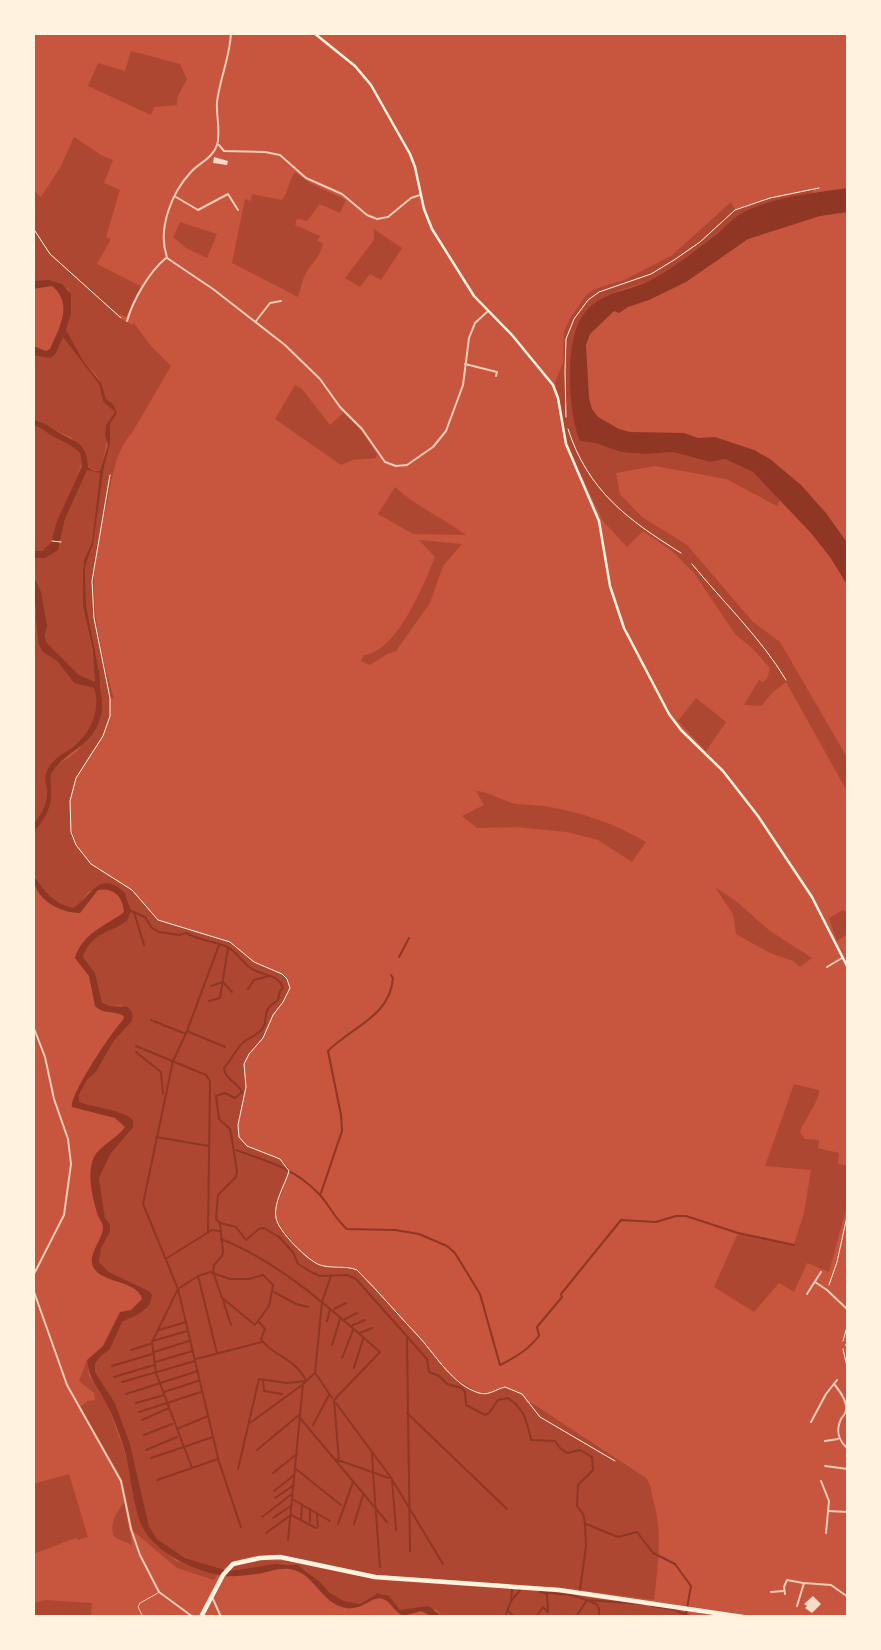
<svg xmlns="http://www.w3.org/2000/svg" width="881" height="1650" font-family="'Space Grotesk',sans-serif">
<rect width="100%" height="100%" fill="#c8553d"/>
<g fill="#ae4732">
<polygon points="131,51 180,64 187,79 177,98 177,105 154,107 151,115 88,86 98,63 125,71"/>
<path d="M74,137l27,18 12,5 -9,23 16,7 -14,47 5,2 -14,25 45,23 -16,30 -6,-3 -2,3 14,8 2,-2 16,22 21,21 -39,67c-16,17 -19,42 -24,64 -5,26 -12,53 -14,80 -2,36 9,86 20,121l-4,1v17l-4,14 -30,48 -6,23v21l6,23 15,19 41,26 26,30 72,22 24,20 28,12 5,5 3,9 -7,14 -10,13 -10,23 -14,16 -5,10 2,23 -8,38 1,12 8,9 33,13 8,8 1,3 -13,40v8l3,7 27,33 18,8h20l13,4 64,69 24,31 10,8 24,15 14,-1 12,-5 17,7 5,9h5l114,75c5,6 5,13 7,21 10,34 5,66 1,101l-83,-11 -206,-15 -88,-18h-23l-20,5 -11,8 -38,-11 -28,-19 -8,-13 -19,-82 -15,-41 -20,-31v-7l6,-9 9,-7 12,-27 24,-12 3,-19 -40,-19 -10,-10 2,-14 9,-16v-8l-5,-6 -6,-40 12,-25 22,-24v-9c-17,-9 -36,-12 -54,-18v-7l8,-15 9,-8 17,-30 19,-21 1,-4 -12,-12 -11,1 -8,-5 -7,-28 -12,-16c9,-25 27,-25 44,-36 6,-17 0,-33 -19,-37l-20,8 -10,14 -6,2c-42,-12 -39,-39 -39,-76 23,-22 10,-34 18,-57 4,-13 20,-16 28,-26 9,-13 16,-30 24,-45l-5,-17 2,-10 -14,-72 -1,-38 7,-17 12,-83 6,-23v-21l7,-10 -4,-9 -7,-5 -8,-22 -14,-15 -18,-32 5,-15 -2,-26 -36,-8v-91l8,7 20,-31z"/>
<path d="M295,172l15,11 36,17 -6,13 -20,-9 -13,17 -10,-2 -2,6 25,11 -3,5 6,2c-2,12 -8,17 -14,25 -6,8 -8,20 -11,29l-66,-34 13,-64 6,2 1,-7 30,6c6,-7 6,-18 13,-28z"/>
<polygon points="813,190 812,193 787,198 738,216 676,266 650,281 620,290 582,316 574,339 570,387 580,441 595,443 621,452 645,454 673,452 710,462 725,459 753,472 780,500 777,506 726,479 655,466 616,473 620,494 642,517 687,545 753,622 780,642 848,759 848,793 786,682 773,692 761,706 744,705 759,680 763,682 767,679 770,668 753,649 735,634 694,573 672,551 643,531 627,547 603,521 575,462 563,429 555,382 563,363 564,331 571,317 586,295 595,289 624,280 671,256 731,202 735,210 770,198"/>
<polygon points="180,222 217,234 207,258 186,248 173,237"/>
<polygon points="374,229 402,248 381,280 370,274 360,287 345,278 374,240"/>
<path d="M63,336l36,48 4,17 12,9 -1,4 -6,8c0,17 -3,33 -8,49 -16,0 -22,-22 -29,-34 -14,-5 -23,-14 -38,-17v-65l23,-2z"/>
<polygon points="295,385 302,389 330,425 343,413 359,428 377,454 376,458 352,460 341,465 275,419"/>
<path d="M33,426c10,1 15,8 24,12 35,15 25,26 13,54 -4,9 -7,17 -11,25 -5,10 -3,22 -11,30 -5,5 -9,5 -15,4z"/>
<path d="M87,469l13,4 -8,69 -8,18 -1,11v35l12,59v18l-16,-8 -33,-33c-1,-6 1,-10 0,-17 -2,-22 -13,-45 -13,-67l19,-5 8,-9 5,-25z"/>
<path d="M395,487c21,19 47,31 71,48l-53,-1 -35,-20z"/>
<path d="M419,540l43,4 -19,22 -13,37 -34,48 -9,3 -17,11 -9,-4 3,-6c33,-3 60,-71 71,-98z"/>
<path d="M33,593l2,18 3,8 -1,19 6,14 14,9 17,22 20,5c7,20 -3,45 -20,58 -10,8 -22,13 -28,26 -2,6 0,10 1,16 1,12 -4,27 -13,35z"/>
<polygon points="696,698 726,722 706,751 678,721"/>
<path d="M476,791c15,1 26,10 41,13 9,1 18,1 27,2 37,6 70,17 102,36l-14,20 -34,-22 -31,-8 -51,-5 -39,1 -15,-12 22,-11z"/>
<polygon points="715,887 736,901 770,931 812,958 800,967 793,961 770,953 736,934 733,914"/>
<polygon points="843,910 848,913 848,934 837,941 829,918"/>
<path d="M794,1084l25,6c1,10 -15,30 -19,42l5,7 14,1 -1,8 21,5 -1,11 10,2v36l-19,70 -22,-9 -13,29 -15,-9 -25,29 -40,-25 24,-54 56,11 10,-31 7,-43 -46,-4z"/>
<polygon points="87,1360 89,1376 107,1404 124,1450 143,1529 176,1561 218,1574 214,1580 177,1568 133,1531 122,1479 80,1407 88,1401 95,1400 94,1393 79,1381"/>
<polygon points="69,1474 88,1537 78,1540 76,1538 33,1554 33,1484"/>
<path d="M124,1502l8,43 -18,-8c-5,-14 2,-23 10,-35z"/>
<polygon points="262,1560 291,1561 378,1580 557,1592 684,1611 694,1617 442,1617 436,1609 400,1610 384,1594 378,1593 360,1604 344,1601 330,1593 306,1570 286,1563 229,1571 237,1565"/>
<polygon points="46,1600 92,1603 91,1617 33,1617 33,1603"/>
</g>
<g fill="#8f3625">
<path d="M848,188v24l-28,4 -72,23 -62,43 -37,18 -21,7 -9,6 -5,-2 -24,23 -4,11 3,53 3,11 6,8 21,12 11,3 54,1 14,5 17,-1 39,13 16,9 31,26 25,28 22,31v42l-18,-29 -19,-24 -58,-61 -28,-13 -15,3 -37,-10 -28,2 -24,-2 -26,-9 -15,-2c-12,-28 -16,-99 3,-126 17,-24 46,-23 70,-36 24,-13 44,-30 65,-46 7,-6 13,-13 21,-18 29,-18 75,-22 109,-27z"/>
<path d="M49,280l13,4 9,10v21l-5,15 18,32 17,21 5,16 7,5 4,9 -7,11v20l-6,23 -11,78 -8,22 1,38 14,72c-2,13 5,24 1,38 -7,32 -36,35 -50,59 -1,7 0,11 0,17 1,16 -7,31 -18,41v-8c9,-9 15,-22 14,-35 -1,-5 -3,-11 -1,-16 4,-13 17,-19 27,-26 18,-14 28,-38 21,-59l-20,-5 -17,-22 -14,-9 -5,-9 -5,-68 8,17 6,34 -2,9 1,7 33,33 16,7 -2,-30 -10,-46v-35l1,-11 8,-18 8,-69 -13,-3 -22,49 -7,31 -13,8h-12v-7h9l9,-8 6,-22 25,-55 -2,-13c-10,-9 -14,-10 -26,-16 -8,-4 -11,-10 -21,-11v-6c11,2 16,6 25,12 18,12 28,8 30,35l6,4h6l8,-26 -3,-10 1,-10 9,-13 -12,-11 -4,-17 -36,-47 -7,16 -5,5 -18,-3v-9l13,5 4,-2c9,-21 24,-45 2,-63l-19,3v-8z"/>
<path d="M33,875c12,16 19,28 40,33 18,-10 25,-40 52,-15l6,18 -4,10c-17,12 -35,11 -44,36l12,16 7,29 8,4 18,1c4,5 6,7 4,14l-19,21 -17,30 -9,8 -8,15v7c16,6 42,7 54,18v8l-22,25 -12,25 6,40 5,6v8l-9,16 -2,14 10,10 40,19 3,4c-2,17 -16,20 -30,27l-12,27 -9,7 -6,8v8l20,31 15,41 19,82 8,13 28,19 44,13 46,-7 23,1 22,17 10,11 14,8 16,3 18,-11 11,3 11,14 29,-4 13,11h-9l-12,-6 -18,5c-9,-5 -13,-15 -20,-17 -12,-5 -21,16 -44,7 -19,-8 -26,-31 -45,-36 -13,-4 -24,2 -37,4 -9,1 -22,3 -32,2 -28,-4 -66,-21 -81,-46 -10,-15 -14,-62 -20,-82 -5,-15 -11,-32 -18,-45 -9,-18 -16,-21 -19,-43l16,-14 17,-34 11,-2 11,-11c-4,-17 -33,-16 -45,-27 -15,-14 7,-31 6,-46 -1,-3 -3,-7 -5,-10 -5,-17 -12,-42 -4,-59 6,-12 23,-18 31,-30l-10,-9 -43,-11c-2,-13 41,-77 51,-87l1,-4c-11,-6 -20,-1 -29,-10l-6,-30 -14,-18c8,-26 30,-31 49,-46 -1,-15 -10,-25 -26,-22l-18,23c-21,0 -47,-15 -47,-38z"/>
</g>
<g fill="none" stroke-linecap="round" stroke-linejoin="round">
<g stroke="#8f3625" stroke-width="2">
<path d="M129,910l16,7 7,11 7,4 20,3 7,-2c15,8 28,8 41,14 11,5 15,16 25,22 11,7 27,5 31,19l-3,3 -2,9c-19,13 -8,14 -15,28 -5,7 -12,9 -18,13 -8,5 -14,20 -21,27 1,12 13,14 18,24l-7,6 -10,-5 -9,3 3,23 11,10 1,5 6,37 -1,6 -18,18 -2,24 4,4 16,4 10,13 13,-11 5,-1 15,9 14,15 5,12 15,9 7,3 27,-1 9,4 71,80 2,13 10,4 8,8 15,4 3,4 1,13 19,10 4,-2 9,-13 10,-2c17,11 19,25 23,42l24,1 5,7 7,5 13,-3 12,7 1,13 -15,15 -1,21 6,8 2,9 1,23 -6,44"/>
<polyline points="134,912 144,945"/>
<polyline points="399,957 409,938"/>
<polyline points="211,986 223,982 232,992"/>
<polyline points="248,989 254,980 269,976"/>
<polyline points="209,1001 220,998 228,948"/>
<polyline points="151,1020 186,1034"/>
<polyline points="187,1031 225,1047"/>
<polyline points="136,1046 206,1075 210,1081 208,1233"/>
<polyline points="136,1052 161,1072 163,1094"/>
<polyline points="156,1137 209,1146"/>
<path d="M236,1150c33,12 58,18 83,44 10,10 15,24 28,35l48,1 24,4 28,12 8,7 25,41 20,71c15,-7 29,-16 39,-29l-2,-9 25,-30 -1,-3 60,-74 35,2 20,-6h10l52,17 56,12"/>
<path d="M321,1193l21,-62 -1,-16 -13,-64c23,-24 62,-34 65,-73l-2,-3"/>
<polyline points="220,1224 223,1251 222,1256 214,1265 213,1272 221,1295"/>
<path d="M221,1239c59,23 112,72 159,113l-46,48 5,61"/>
<polyline points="167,1258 212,1230 219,1231"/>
<polyline points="198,1276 217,1353"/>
<polyline points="274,1292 296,1304 308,1307"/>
<polyline points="221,1297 255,1325 269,1306 273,1285 263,1275 249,1279 230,1279 210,1272 198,1276 178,1289 219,1462 241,1527"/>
<polyline points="223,1300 231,1325"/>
<polyline points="334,1309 346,1303"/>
<polyline points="343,1320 357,1313"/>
<polyline points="327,1321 330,1309"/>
<polyline points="351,1326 365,1320"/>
<polyline points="159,1330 186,1322"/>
<polyline points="360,1333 372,1328"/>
<polyline points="407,1339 410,1551"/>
<polyline points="153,1341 187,1331"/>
<polyline points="332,1345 340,1319"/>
<polyline points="131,1350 150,1344"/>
<polyline points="154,1352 189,1341"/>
<polyline points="342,1358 353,1330"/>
<polyline points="196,1359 262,1342"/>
<polyline points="155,1362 193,1351"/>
<polyline points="112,1366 152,1354"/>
<polyline points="354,1368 363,1339"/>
<polyline points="316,1374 332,1398"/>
<polyline points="114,1377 154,1365"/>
<polyline points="263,1380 264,1391 282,1394"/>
<polyline points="122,1382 195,1361"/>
<polyline points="164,1392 198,1381"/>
<polyline points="126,1394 198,1371"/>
<polyline points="136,1403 164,1395"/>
<polyline points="336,1403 392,1479 396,1530"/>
<polyline points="139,1412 201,1392"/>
<polyline points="407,1413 507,1509"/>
<polyline points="300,1418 387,1522"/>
<polyline points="142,1420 169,1408"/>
<polyline points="250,1423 302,1385"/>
<polyline points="313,1425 329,1395"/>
<polyline points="177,1429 208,1416"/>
<polyline points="144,1435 172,1424"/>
<polyline points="146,1450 177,1437"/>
<polyline points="257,1450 299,1415"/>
<polyline points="372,1453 373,1472"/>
<polyline points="151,1458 213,1437"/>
<polyline points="335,1459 389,1478"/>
<polyline points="192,1468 156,1373 152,1342 178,1289 143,1204 173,1061 187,1031 219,945"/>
<path d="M238,1469l21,-90 28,4 19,-2c-11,-24 -33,-24 -45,-42l4,-10 -6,-7"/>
<polyline points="296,1469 341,1505"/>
<polyline points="273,1473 297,1454"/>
<polyline points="373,1473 380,1567"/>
<polyline points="157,1480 218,1459"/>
<polyline points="393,1481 443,1564"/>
<polyline points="274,1491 293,1476"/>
<polyline points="275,1498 294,1485"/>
<polyline points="292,1499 330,1521"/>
<polyline points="317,1514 318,1527"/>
<polyline points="262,1517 292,1494"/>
<polyline points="273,1518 292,1505"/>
<polyline points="301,1520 302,1504"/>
<polyline points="310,1522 310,1509"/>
<polyline points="338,1524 353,1482"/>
<polyline points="354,1524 363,1495"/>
<polyline points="586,1524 618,1537 637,1532 653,1553 675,1564 691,1586 686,1614 681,1617"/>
<polyline points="266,1533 291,1515 316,1528"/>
<polyline points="288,1540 303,1384 315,1373 322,1302 331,1276"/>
<polyline points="540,1592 571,1595 587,1600 643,1604"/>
<polyline points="511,1600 512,1590"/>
<polyline points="652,1606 672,1609 684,1614"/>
<polyline points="508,1611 515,1617"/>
<polyline points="505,1617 511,1601 520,1590"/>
<polyline points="536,1617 543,1607 548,1612 547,1594 544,1593"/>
<polyline points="576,1617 587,1600 596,1604 599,1608 599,1617"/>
</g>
</g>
<g fill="#f7dbc8">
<polygon points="214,157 228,161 227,165 213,163"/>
<polygon points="813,1596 821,1604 812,1613 805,1608 807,1606 804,1604"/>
</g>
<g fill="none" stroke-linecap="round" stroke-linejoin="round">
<g stroke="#fff3e0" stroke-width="1">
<polyline points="33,228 50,254 121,318"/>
<polyline points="566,417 565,372 566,339 574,319 588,300 599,292 651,274 674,260 700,242 735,210 770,198 819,188"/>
<path d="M568,429c20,62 60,91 113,124"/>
<path d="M110,475l-18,106 2,37 16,80v18l-7,20 -27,42 -6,23 1,31 5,13 15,19 41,26 26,30 72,22 24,20 28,12 5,5 3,9 -7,14 -10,13 -10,23 -14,16 -5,10 2,23 -8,38 1,12 8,9 33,13 9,12c-4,14 -16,32 -13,47 2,13 32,43 44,47 12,4 25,0 37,5 22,22 42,46 63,68 17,19 33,47 59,55 10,3 17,-4 26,-6l17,7 18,23 75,44"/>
<polyline points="52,541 61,542"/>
<path d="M692,564c31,38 69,74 94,116"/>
<polyline points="829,1285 837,1262 848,1212"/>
<polyline points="843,1341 848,1323"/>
<polyline points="843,1349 848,1371"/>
</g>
<polyline stroke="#f1ccb7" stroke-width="1" points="143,1617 138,1607 140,1603 158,1593"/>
<g stroke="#f1ccb7" stroke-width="2">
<polyline points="219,145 224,151 265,152 280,155 306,178 342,194 367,215 377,219 388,217 411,198 420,195"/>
<polyline points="176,197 198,210 228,194 238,210"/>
<path d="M167,257c-10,-28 5,-65 24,-85 8,-9 22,-14 26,-27 4,-13 -1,-29 0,-43 3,-24 13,-45 14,-69"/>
<polyline points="167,258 213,289 285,345 320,379 340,407 362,429 385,462 396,466 407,465 433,447 446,431 463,385 469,338 475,323 487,312"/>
<path d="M127,321c6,-21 22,-49 39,-63"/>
<polyline points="256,321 270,303 281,301"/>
<polyline points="465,364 497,372 496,376"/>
<polyline points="827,967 842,958"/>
<polyline points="33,1026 45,1057 54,1099 68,1139 71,1164 64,1215 33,1276"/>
<polyline points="815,1282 827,1290 848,1310"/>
<polyline points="33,1289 67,1385 121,1481 131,1529 140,1555 159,1592 193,1617"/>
<polyline points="807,1294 821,1272"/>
<polyline points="846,1345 848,1346"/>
<path d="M834,1384c5,6 13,16 12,25 0,6 -2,5 -5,10 -6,13 -2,22 7,30"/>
<polyline points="811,1422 826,1394 837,1380"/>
<polyline points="825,1441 838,1439"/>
<polyline points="825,1466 848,1469"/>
<polyline points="848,1472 848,1485"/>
<polyline points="821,1481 829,1501 826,1533"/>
<polyline points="828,1511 848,1512"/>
<polyline points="771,1592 783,1591"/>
<polyline points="785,1594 784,1587 787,1580 803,1583"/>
<polyline points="213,1599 221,1617"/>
<polyline points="797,1606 804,1583 831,1585 848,1597"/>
</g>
<polyline stroke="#f1ccb7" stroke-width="2.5" points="846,1617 848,1614"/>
<polyline stroke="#fff3e0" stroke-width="2.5" points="314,33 355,66 371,85 410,154 415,167 424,209 432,229 474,296 512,335 553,385 558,398 566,444 599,521 610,586 624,628 669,714 681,730 723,771 758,816 812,897 848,968"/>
<polyline stroke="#fff3e0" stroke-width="4.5" points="201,1617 223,1575 233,1564 260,1558 280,1557 375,1577 559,1590 743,1617"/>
</g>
<rect width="881" height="1650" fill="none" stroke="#fff3e0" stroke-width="70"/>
</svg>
